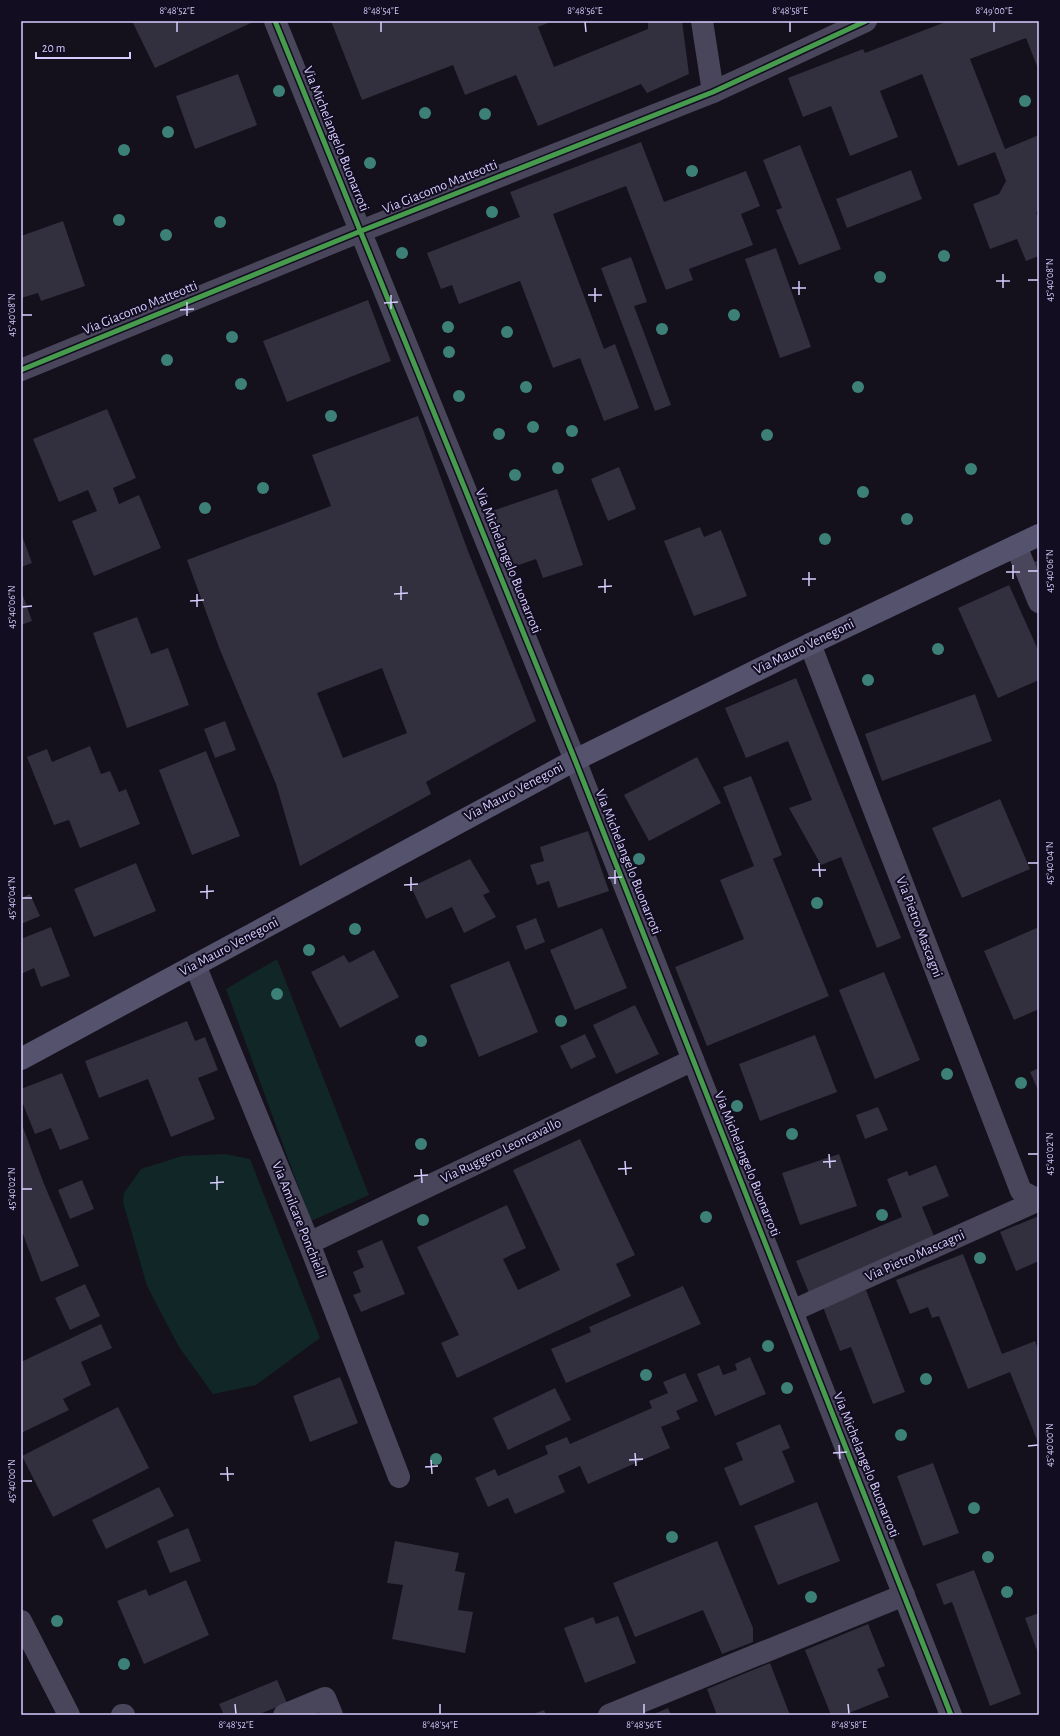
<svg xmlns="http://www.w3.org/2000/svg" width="1060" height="1736" font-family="'Alegreya Sans',sans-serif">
<rect width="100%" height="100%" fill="#14111c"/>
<g fill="#112627">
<polygon points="277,959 369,1195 311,1221 226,989"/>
<polygon points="225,1154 250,1159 320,1338 256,1385 213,1394 179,1347 147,1286 123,1202 124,1193 141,1169 182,1156"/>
</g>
<g fill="#322f3e" fill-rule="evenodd">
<polygon points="132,21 255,21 155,68"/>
<polygon points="331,21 553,21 538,27 554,67 648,29 648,21 682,21 689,74 647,93 641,84 538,126 516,75 465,95 453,65 362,100"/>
<polygon points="948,21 1039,21 1039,71 1026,38 970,59 1005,149 1039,135 1039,211 1036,212 1039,219 1039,256 1026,261 1017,239 990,249 973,204 999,194 1006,181 995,152 958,166 922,74 880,91 898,137 850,156 831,106 803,117 788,78 863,49 865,53"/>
<polygon points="238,74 257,125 195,149 176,96"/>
<polygon points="641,142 664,202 746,171 760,206 741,214 753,245 689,269 693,280 666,290 626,186 553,214 604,349 615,344 639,408 604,421 580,358 553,368 520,281 459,304 452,285 441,289 427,253 520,217 510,192"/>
<polygon points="800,145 841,249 799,265 776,210 782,208 763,160"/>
<polygon points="911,170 922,199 847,228 836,199"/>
<polygon points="63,221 85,286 41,301 38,293 21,298 21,236"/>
<polygon points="776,248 811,347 780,358 745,259"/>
<polygon points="631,257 647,302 634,306 671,405 655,411 601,268"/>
<polygon points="368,300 391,361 287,402 263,341"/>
<polygon points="107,409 136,478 113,488 119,504 139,495 161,548 94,576 72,521 97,511 88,490 59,502 33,439"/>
<path d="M418,416l50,135 68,170 -110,61 5,12 -131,72 -24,-82 -56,-134 -33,-90 144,-54 -19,-51zM382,668l25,65 -64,25 -26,-65z"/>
<polygon points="619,467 636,509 608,521 591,479"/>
<polygon points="557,489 583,565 543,578 536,559 510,568 492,511"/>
<polygon points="700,527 704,537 721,530 747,596 694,616 664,541"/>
<polygon points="21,533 32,563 21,567"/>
<polygon points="1039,560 1039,573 1034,562"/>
<polygon points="1009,585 1039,652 1039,680 998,698 958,608"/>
<polygon points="21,590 32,621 21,625"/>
<polygon points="137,617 151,654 168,648 189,705 127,728 93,633"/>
<polygon points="796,678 901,938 877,948 841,857 821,865 789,808 812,800 788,741 746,758 725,708"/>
<polygon points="975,694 992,741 882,781 865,734"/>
<polygon points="225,721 236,750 215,758 204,729"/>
<polygon points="90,746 101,774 110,771 119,792 126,789 140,824 80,848 69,820 54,825 27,757 47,749 52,762"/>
<polygon points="206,751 240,836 192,855 159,770"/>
<polygon points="697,757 721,803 649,841 624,795"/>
<polygon points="751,776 782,855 773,859 829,996 707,1046 675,967 744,939 720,880 754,866 723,787"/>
<polygon points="1000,799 1030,869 962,898 932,828"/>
<polygon points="588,831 609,891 558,908 549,881 537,885 530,865 544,861 540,847"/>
<polygon points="470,859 490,892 483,895 496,917 464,933 452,907 426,919 411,887"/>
<polygon points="136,863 156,911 94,937 74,889"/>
<polygon points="30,894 40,916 21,924 21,898"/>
<polygon points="536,918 545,942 525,950 516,926"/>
<polygon points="51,927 70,976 41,987 34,968 21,974 21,939"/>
<polygon points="1039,927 1039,1009 1014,1020 984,951"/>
<polygon points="602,928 627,988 575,1010 550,950"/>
<polygon points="374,950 399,997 340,1028 311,972 344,955 349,963"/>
<polygon points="509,961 538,1032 479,1057 450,985"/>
<polygon points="884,972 920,1060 875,1079 839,990"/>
<polygon points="635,1005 659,1054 616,1074 593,1025"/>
<polygon points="187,1021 195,1041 205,1037 218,1070 198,1078 215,1119 171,1137 148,1079 99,1098 85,1061"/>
<polygon points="585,1034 596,1057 571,1069 560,1046"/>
<polygon points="815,1035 837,1092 760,1121 739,1064"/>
<polygon points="1039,1068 1039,1092 1030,1072"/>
<polygon points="62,1073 89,1139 60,1150 51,1128 35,1134 21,1099 21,1089"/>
<polygon points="878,1107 888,1130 865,1139 856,1115"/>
<polygon points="21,1122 44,1184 79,1266 41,1282 21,1229"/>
<polygon points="580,1139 635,1255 616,1264 631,1296 457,1378 441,1343 459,1335 417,1247 507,1205 526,1248 503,1259 518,1290 560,1270 513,1170"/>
<polygon points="839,1154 857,1206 800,1225 782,1173"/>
<polygon points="936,1165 949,1196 922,1207 936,1241 809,1293 796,1261 902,1217 887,1179 907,1171 909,1176"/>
<polygon points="82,1180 94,1209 70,1219 58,1190"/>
<polygon points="1039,1216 1039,1261 1016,1271 1000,1232"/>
<polygon points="382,1240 405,1294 361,1312 353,1295 361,1292 353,1272 364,1267 357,1251"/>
<polygon points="963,1254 1002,1354 1035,1341 1039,1352 1039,1445 1010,1372 968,1389 939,1316 932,1318 928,1307 910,1314 896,1280"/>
<polygon points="85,1284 100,1316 70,1330 55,1298"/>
<polygon points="683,1286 701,1324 566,1383 551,1349 591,1332 589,1327"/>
<polygon points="866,1290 905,1392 873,1404 851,1347 840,1351 823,1307"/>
<polygon points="101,1324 112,1348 81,1362 91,1385 63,1399 69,1410 21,1433 21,1362"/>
<polygon points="750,1357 766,1394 715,1416 697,1374 719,1365 723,1375 737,1370 735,1364"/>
<polygon points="685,1373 698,1401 676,1411 680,1419 661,1427 670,1448 588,1484 580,1466 558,1476 565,1492 515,1514 508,1498 488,1507 475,1478 495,1469 498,1476 548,1454 545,1446 567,1437 570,1444 652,1408 649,1401 668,1393 663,1382"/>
<polygon points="340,1377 358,1423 310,1442 293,1396"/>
<polygon points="555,1388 571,1420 508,1450 493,1418"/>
<polygon points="118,1407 149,1468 53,1517 22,1456"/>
<polygon points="780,1424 790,1448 782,1451 795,1482 740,1506 724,1468 743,1460 736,1443"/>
<polygon points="933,1463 959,1533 923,1546 897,1476"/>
<polygon points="159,1487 174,1516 106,1549 92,1520"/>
<polygon points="817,1502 840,1561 778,1585 754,1526"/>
<polygon points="188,1528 201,1561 170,1573 157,1541"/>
<polygon points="395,1541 459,1553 455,1571 465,1573 458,1610 473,1612 465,1653 392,1639 403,1585 387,1583"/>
<polygon points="717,1541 753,1628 753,1642 722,1654 703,1610 635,1637 613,1583"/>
<polygon points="974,1570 1021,1694 990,1706 952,1602 944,1605 936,1584"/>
<polygon points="186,1580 209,1635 144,1664 117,1601 146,1589 149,1596"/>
<polygon points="1039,1613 1039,1656 1025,1618"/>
<polygon points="618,1616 636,1663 585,1683 564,1628 593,1617 596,1624"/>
<polygon points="868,1624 885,1666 877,1669 889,1697 844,1715 831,1715 805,1650"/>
<polygon points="770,1663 790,1715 717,1715 707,1689"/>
<polygon points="277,1680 287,1703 257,1715 224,1715 219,1704"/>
<polygon points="668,1708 671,1715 652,1715"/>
<polygon points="544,1710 546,1715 531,1715"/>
</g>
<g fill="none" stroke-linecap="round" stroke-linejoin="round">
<g stroke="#49465c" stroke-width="22">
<polyline points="275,21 575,760 951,1715"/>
<polyline points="702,21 713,92"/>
<polyline points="21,370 361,231 713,92 866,21"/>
<polyline points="1016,546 1039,602"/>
<polyline points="810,644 1021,1191 1039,1200"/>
<polyline points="195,965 309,1243 399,1477"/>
<polyline points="309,1243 693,1060"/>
<polyline points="792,1311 1039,1200"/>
<polyline points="21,1621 69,1715"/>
<polyline points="122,1715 124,1715"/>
<polyline points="284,1715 325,1698 332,1715"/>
<polyline points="609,1715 904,1595"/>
</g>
<polyline stroke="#55526e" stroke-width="22" points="21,1059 575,760 810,644 1039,535"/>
<g stroke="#120d20" stroke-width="8">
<g id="cycleway">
<polyline points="275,21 575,760 951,1715"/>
<polyline points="21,370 361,231 713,92 866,21"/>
</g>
</g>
<use href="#cycleway" stroke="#469c4c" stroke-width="5"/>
</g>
<g fill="#3c8078">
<circle cx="279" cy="91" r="6"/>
<circle cx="1025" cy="101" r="6"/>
<circle cx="425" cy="113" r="6"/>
<circle cx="485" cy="114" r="6"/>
<circle cx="168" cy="132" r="6"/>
<circle cx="124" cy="150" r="6"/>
<circle cx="370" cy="163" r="6"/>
<circle cx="692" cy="171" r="6"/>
<circle cx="492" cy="212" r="6"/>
<circle cx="119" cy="220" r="6"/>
<circle cx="220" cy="222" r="6"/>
<circle cx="166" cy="235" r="6"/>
<circle cx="402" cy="253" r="6"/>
<circle cx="944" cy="256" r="6"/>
<circle cx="880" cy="277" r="6"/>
<circle cx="734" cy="315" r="6"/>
<circle cx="448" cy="327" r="6"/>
<circle cx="662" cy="329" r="6"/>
<circle cx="507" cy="332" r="6"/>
<circle cx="232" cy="337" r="6"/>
<circle cx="449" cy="352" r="6"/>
<circle cx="167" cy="360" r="6"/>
<circle cx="241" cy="384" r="6"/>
<circle cx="526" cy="387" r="6"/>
<circle cx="858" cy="387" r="6"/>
<circle cx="459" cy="396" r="6"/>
<circle cx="331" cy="416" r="6"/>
<circle cx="533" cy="427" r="6"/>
<circle cx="572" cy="431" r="6"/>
<circle cx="499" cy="434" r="6"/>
<circle cx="767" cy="435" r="6"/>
<circle cx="558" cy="468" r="6"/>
<circle cx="971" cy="469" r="6"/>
<circle cx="515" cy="475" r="6"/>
<circle cx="263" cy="488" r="6"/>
<circle cx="863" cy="492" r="6"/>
<circle cx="205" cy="508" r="6"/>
<circle cx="907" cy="519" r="6"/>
<circle cx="825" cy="539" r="6"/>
<circle cx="938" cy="649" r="6"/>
<circle cx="868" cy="680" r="6"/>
<circle cx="639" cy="859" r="6"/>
<circle cx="817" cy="903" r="6"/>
<circle cx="355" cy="929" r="6"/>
<circle cx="309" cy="950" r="6"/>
<circle cx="277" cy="994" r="6"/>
<circle cx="561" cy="1021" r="6"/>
<circle cx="421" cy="1041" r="6"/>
<circle cx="947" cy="1074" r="6"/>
<circle cx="1021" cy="1083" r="6"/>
<circle cx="737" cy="1106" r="6"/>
<circle cx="792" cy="1134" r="6"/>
<circle cx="421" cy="1144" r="6"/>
<circle cx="882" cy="1215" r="6"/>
<circle cx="706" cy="1217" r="6"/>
<circle cx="423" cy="1220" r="6"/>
<circle cx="980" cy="1258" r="6"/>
<circle cx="768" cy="1346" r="6"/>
<circle cx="646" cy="1375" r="6"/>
<circle cx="926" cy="1379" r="6"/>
<circle cx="787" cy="1388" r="6"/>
<circle cx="901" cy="1435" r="6"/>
<circle cx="436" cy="1459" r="6"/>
<circle cx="974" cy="1508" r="6"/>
<circle cx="672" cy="1537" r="6"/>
<circle cx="988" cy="1557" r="6"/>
<circle cx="1007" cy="1592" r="6"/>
<circle cx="811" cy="1597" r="6"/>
<circle cx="57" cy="1621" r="6"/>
<circle cx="124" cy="1664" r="6"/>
</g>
<path fill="none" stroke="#d6cdfe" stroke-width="1.5" d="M177,22v10M381,22v10M585,22l1,10M790,22v10M994,22v10M1003,274v14M1028,280h10M799,281v14M996,281h14M595,288v14M792,288h14M391,295v14M588,295h14M187,302v14M384,303l14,-1M180,310l14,-1M22,315h10M1013,565v14M1028,571h10M809,572v14M1006,572h14M605,579v14M802,579h14M401,586v14M598,587l14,-1M197,594v13M394,594l14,-1M190,601l14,-1M22,607l10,-1M819,863l1,14M1028,863h10M615,870v14M812,870h14M411,877v14M608,878l14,-1M207,885v14M404,885l14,-1M200,892l14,-1M22,898h10M829,1154l1,14M1028,1154h10M625,1161l1,14M823,1162l13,-1M421,1169l1,14M618,1169l14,-1M217,1176v14M414,1176l14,-1M210,1183l14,-1M22,1189h10M839,1445l1,14M1028,1446l10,-1M635,1453l1,13M833,1453l14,-1M431,1460l1,14M629,1460l14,-1M227,1467l1,14M425,1467l13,-1M220,1474h14M22,1481h10M235,1704l1,10M440,1704v10M644,1704v10M848,1704l1,10"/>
<g text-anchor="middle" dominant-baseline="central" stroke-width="4" stroke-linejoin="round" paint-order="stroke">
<g font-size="14" fill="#d6cdfe" stroke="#120d20">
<text transform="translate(336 139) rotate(68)">Via Michelangelo Buonarroti</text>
<text transform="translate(440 187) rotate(-22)">Via Giacomo Matteotti</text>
<text transform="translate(140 308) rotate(-22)">Via Giacomo Matteotti</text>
<text transform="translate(508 561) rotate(68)">Via Michelangelo Buonarroti</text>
<text transform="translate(804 647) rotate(-26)">Via Mauro Venegoni</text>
<text transform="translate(514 792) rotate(-28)">Via Mauro Venegoni</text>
<text transform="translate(628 862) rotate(68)">Via Michelangelo Buonarroti</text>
<text transform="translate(919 927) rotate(69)">Via Pietro Mascagni</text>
<text transform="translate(229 947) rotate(-28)">Via Mauro Venegoni</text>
<text transform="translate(501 1151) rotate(-26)">Via Ruggero Leoncavallo</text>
<text transform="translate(747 1164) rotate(68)">Via Michelangelo Buonarroti</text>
<text transform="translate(299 1220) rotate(68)">Via Amilcare Ponchielli</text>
<text transform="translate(915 1256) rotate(-24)">Via Pietro Mascagni</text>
<text transform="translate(866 1465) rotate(68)">Via Michelangelo Buonarroti</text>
</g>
</g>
<rect width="1060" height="1736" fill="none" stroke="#120d20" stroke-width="44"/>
<path d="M36 52v6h94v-6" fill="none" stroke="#d6cdfe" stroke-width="2"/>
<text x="42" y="52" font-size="12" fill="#d6cdfe" stroke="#120d20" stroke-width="3" paint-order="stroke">20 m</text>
<rect x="22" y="22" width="1016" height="1692" fill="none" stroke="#d6cdfe" stroke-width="1.5"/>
<g font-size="10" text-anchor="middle" fill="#d6cdfe">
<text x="177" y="14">8°48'52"E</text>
<text x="381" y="14">8°48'54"E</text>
<text x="585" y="14">8°48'56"E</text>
<text x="790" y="14">8°48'58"E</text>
<text x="994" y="14">8°49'00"E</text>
<text transform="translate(1049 280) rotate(-90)" y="4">45°40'08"N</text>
<text transform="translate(11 315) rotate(-90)" y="4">45°40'08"N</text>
<text transform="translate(1049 571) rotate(-90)" y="4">45°40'06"N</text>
<text transform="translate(11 607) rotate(-90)" y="4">45°40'06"N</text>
<text transform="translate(1049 863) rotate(-90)" y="4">45°40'04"N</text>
<text transform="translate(11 898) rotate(-90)" y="4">45°40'04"N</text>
<text transform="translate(1049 1154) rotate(-90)" y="4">45°40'02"N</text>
<text transform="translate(11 1189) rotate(-90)" y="4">45°40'02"N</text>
<text transform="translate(1049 1445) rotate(-90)" y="4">45°40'00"N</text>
<text transform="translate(11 1481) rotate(-90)" y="4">45°40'00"N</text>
<text x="236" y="1728">8°48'52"E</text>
<text x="440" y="1728">8°48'54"E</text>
<text x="644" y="1728">8°48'56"E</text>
<text x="849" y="1728">8°48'58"E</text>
</g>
</svg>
